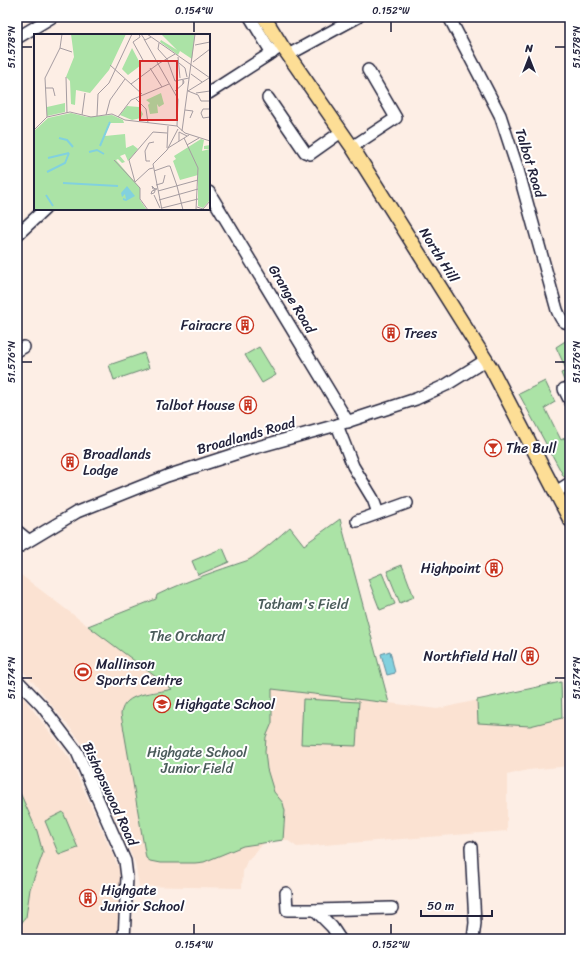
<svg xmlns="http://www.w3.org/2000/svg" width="587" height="956" font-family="Sriracha,sans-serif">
<rect width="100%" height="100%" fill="#fdeee5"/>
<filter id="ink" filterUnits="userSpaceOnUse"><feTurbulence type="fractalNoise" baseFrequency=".025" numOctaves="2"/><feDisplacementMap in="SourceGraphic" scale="8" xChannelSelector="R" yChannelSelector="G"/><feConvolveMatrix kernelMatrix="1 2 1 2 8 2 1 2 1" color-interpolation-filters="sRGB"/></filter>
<g filter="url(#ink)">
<g fill="#fbe2d2">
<polygon points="340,519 389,703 437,709 561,682 562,718 570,718 570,766 528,770 507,775 507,831 297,847 287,840 279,840 264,843 247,861 243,871 242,888 139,886 135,863 82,743 35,684 17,665 17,572 88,626 243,563 280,536 290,527 304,545"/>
<polygon points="17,689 70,759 119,868 121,888 117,939 17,939"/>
</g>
<g fill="#abe3a6" stroke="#668270">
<polygon points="570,338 570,380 565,383 561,373 567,371 556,347"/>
<polygon points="259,347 276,375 262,383 245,355"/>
<polygon points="144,353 149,368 114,380 109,365"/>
<polygon points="545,381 555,402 545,408 561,440 570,435 570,472 564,477 519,394"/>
<path d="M340,519l49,184 -117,-14v34l-6,14 -1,15 2,17 7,23 9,11 2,8 -2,29 -40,6 -39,16 -9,1h-35l-10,-2 -4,-3 -25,-144c3,-23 34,-20 51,-25l-84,-63 68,-27 1,-4c29,-14 59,-24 89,-34 8,-2 37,-28 44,-34l14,18z"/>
<polygon points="223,548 229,562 198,575 192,561"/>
<polygon points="402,565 414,597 400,603 387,571"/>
<polygon points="382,573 395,604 380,610 368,579"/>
<polygon points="561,682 562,718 530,726 478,723 477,700"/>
<polygon points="303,699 359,702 356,746 301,744"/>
<polygon points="17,786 37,831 43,853 30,889 26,917 17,929"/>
<polygon points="63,812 78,848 59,855 45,821"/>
</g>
<polygon fill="#82d1de" stroke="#5c8b9d" points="390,651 395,673 387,675 381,654"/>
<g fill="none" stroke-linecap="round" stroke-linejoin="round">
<g stroke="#22223b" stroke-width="14">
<g id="minor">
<polyline points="250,17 272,53"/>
<path d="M449,17l51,98 18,55 39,140c3,7 5,13 13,13"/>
<polyline points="17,38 52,17"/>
<polyline points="288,55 358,17"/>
<polyline points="209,93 282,46"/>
<polyline points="268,98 305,152 310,154 341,132"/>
<polyline points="352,147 396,118 368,70"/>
<polyline points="209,192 348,422"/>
<polyline points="17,235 45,209"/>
<polyline points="17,351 24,347"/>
<polyline points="564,389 570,401"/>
<polyline points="337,425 353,466 373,499 378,513"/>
<polyline points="556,492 570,483"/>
<polyline points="357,521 407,503"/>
<polyline points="17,531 28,540"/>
<polyline points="17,548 77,512 167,476 247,450 337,425 416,399 446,385 486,360"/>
<polyline points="17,680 42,706 77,752 125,861 127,877 124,939"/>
<polyline points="471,847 475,923 473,939"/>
<polyline points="286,893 287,910 315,910 332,927 340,939"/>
<polyline points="315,910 392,908"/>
</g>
</g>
<g stroke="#22223b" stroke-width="16">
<polyline id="major" points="264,17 282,46 352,147 491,368 570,520"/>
</g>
<use href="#minor" stroke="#fff" stroke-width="11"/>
<use href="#major" stroke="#fdde96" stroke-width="13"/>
</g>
</g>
<path fill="none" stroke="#22223b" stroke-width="1.5" d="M194,22v10M391,22v10M22,47h10M555,47h10M22,362h10M555,362h10M22,678h10M555,678h10M194,924v10M391,924v10"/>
<defs>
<g id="building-ring" transform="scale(0.9)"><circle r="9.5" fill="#fff" stroke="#c8321e" stroke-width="1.5"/><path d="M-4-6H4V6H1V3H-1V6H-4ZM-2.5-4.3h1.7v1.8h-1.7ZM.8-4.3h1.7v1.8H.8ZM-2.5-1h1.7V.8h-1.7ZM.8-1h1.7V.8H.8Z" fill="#c8321e"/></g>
<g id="bar-ring" transform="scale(0.9)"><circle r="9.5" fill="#fff" stroke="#c8321e" stroke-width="1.5"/><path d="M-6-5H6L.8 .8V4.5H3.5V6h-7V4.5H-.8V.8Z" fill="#c8321e"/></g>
<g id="stadium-ring" transform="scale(0.9)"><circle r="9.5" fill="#fff" stroke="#c8321e" stroke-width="1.5"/><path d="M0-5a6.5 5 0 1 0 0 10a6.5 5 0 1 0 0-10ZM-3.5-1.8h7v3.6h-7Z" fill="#c8321e"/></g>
<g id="school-ring" transform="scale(0.9)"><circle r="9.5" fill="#fff" stroke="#c8321e" stroke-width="1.5"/><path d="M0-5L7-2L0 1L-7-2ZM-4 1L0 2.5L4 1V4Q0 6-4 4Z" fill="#c8321e"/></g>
</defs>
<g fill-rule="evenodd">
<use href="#building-ring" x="245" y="325"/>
<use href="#building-ring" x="391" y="333"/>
<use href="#building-ring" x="248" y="405"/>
<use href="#bar-ring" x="493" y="448"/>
<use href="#building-ring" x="70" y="462"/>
<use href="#building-ring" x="494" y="568"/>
<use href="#building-ring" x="530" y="656"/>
<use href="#stadium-ring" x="83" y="672"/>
<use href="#school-ring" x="162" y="704"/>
<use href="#building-ring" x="88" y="898"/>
</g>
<g text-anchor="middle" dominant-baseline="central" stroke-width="4" stroke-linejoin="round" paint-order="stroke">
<g font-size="14" fill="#22223b" stroke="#fff">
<text transform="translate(530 163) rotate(73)">Talbot Road</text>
<text transform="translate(439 255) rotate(58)">North Hill</text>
<text transform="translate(292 299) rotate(59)">Grange Road</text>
<text transform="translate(246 436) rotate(-16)">Broadlands Road</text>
<text transform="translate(110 794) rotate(65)">Bishopswood Road</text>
</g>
<g font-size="14" fill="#22223b" stroke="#fff" text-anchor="start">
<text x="232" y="325" text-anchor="end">Fairacre</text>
<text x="404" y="333">Trees</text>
<text x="235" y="405" text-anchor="end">Talbot House</text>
<text x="506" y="448">The Bull</text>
<text x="83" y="454">Broadlands<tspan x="83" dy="16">Lodge</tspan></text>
<text x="481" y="568" text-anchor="end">Highpoint</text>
<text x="517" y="656" text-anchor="end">Northfield Hall</text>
<text x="96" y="664">Mallinson<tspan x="96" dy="16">Sports Centre</tspan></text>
<text x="175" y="704">Highgate School</text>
<text x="101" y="890">Highgate<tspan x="101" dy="16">Junior School</tspan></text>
</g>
<g font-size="14" fill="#4b5c5b" stroke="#fff">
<text x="303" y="604">Tatham's Field</text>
<text x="187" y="636">The Orchard</text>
<text x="197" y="752">Highgate School<tspan x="197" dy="16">Junior Field</tspan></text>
</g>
</g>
<g transform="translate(34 34)">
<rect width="176" height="176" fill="#fdeee5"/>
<path d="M37,0h55l-17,36 -19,23 -14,-3 -1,15 -4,-1 -1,-23 -4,-4 8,-20zM127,0h34l-3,25 -12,-8 -2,4 -18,-13 1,-2 16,10zM98,14l9,17 -13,10 -6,-6zM127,59l3,11 -5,3 -2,-3 1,9 -8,1 -2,-9 2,-2 -4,-3zM31,69v9l-18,4v-9zM93,72l12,1 4,7 -2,4 -9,2 -12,-5zM37,79l16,4 25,-2 11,5 1,3h-15l-4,13 20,-2 1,14 7,-3 5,4 -10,12 -3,-7 -5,2 5,6 -3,1 -4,-4 -2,1 24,28v12l7,10h-113v-79l14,-13zM167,105l3,1 -2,11 8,-2h-6v-3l6,-1v55l-7,8 -5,-2v-31l-18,5 -7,-19 3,-2 -2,-3z" fill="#abe3a6"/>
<path d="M93,152l8,10 -9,5 -3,-1v-2l3,1 -1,-5 -3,3 -1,-4z" fill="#82d1de"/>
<path fill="none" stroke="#82d1de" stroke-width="2" d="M25,104l8,2 6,7M66,112l10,-24M55,118l8,-2 7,4M14,124l21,-5M13,138l18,-9 4,-10M29,149l55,3M12,161l7,11"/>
<path fill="none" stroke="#a59ca1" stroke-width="1" d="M105,0l1,3 -7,5 11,20M107,0l4,6 6,-3M113,0l63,44M110,5l34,60 -1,27M125,9l-1,6 9,10 8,22 14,-3M161,11l15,-3M26,14l12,4M144,23l2,21M159,28l17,-13M145,29l6,5 2,9M124,30l17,-10M76,31l32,29M116,34l12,19M157,40l11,8M32,43l1,36M97,50l27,-20M12,54h7l2,8M141,57l8,-7v-4l1,2 -1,2M154,57l21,-13M154,57l10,4 3,6h9M162,59l14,-2M102,65l10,10 2,14M176,75h-7l-2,4 2,5 7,-1M151,76l8,1 -3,7M48,81l3,-22M72,81l4,-15 15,-21M63,82l1,-22 11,-11 23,-49M13,83l-2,-39 15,-30 2,-14M84,83l13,-17 38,-16M143,92l8,7 25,8M0,96l13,-13 23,-5 21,5 21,-3 13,6 52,6M148,97l13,-97M150,104l14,30 -2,42M145,107v-9l8,4M153,111l12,-7M133,114l1,-22M134,114l21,-13M80,126l26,28v11l8,11M116,127h-4l-1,-10 4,-8 5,-1M134,132h2l7,20 6,24M120,137l14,-5M101,148l-6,-22 24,-28 14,1M101,148l14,-13 4,-1M122,151l7,-2 2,-8M118,152l3,3h2h-4zM121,156l-3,1 -1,3 3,-1 1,-2v-2M124,157l40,-11M120,161l6,13M125,166l39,-11M163,173l6,2 7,-8M128,174l36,-9M128,176l-9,-46 14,-14 11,-21"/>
<path fill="#d62828" fill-opacity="0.15" stroke="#d62828" stroke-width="2" d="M106,27h37v59h-37z"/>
<rect width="176" height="176" fill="none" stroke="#22223b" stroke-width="2"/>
</g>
<rect width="587" height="956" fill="none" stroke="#fff" stroke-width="44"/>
<g transform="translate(529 58)" stroke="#ffffff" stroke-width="3" paint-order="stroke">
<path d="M0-3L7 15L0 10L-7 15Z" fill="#22223b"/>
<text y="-6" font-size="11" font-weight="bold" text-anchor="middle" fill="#22223b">N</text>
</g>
<path d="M421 910v6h71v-6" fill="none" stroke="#22223b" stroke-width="2"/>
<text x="427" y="910" font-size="12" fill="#22223b" stroke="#ffffff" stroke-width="3" paint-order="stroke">50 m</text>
<rect x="22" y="22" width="543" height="912" fill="none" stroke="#22223b" stroke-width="1.5"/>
<g font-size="10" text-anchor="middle" fill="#22223b">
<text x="194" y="14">0.154°W</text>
<text x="391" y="14">0.152°W</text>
<text transform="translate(11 47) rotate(-90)" y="4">51.578°N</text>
<text transform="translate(576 47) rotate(-90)" y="4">51.578°N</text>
<text transform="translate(11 362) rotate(-90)" y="4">51.576°N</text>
<text transform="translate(576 362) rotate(-90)" y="4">51.576°N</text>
<text transform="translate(11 678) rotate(-90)" y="4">51.574°N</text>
<text transform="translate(576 678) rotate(-90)" y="4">51.574°N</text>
<text x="194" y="948">0.154°W</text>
<text x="391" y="948">0.152°W</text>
</g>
</svg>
